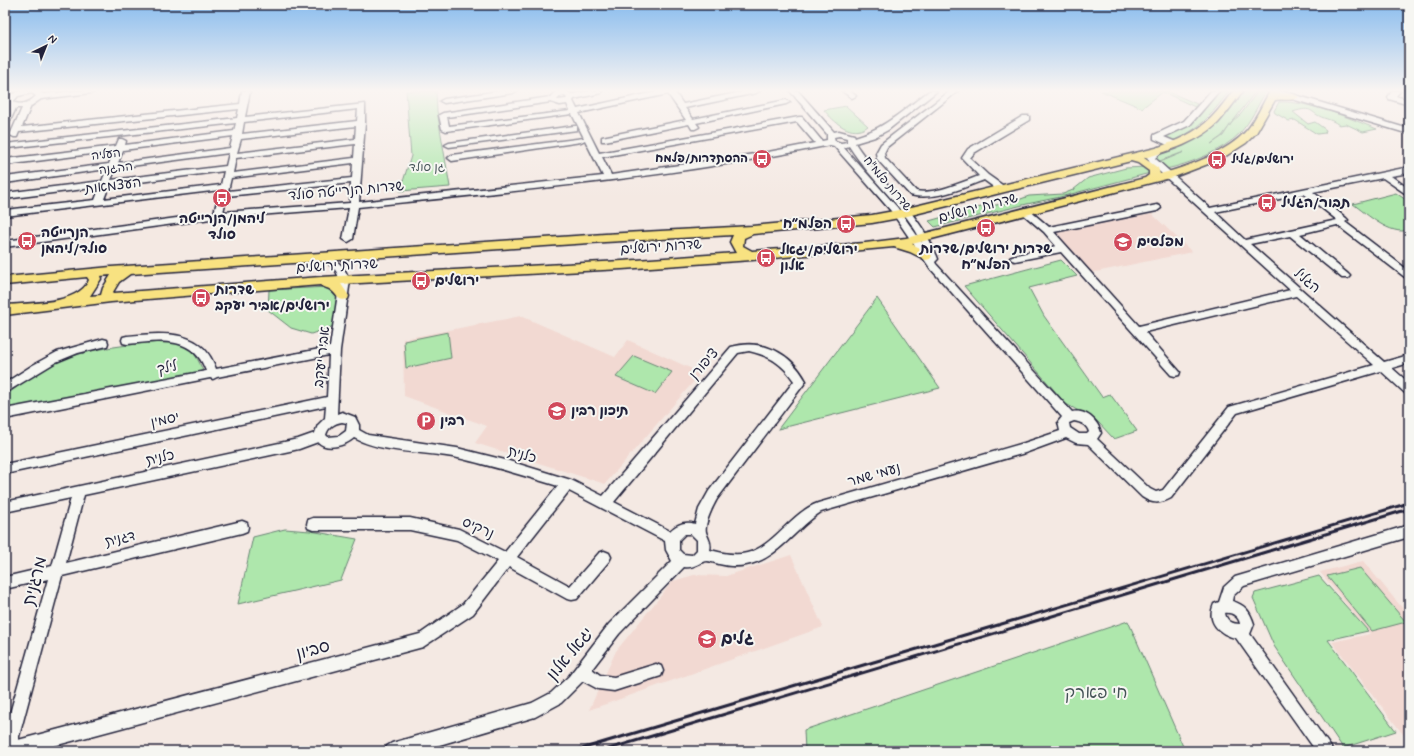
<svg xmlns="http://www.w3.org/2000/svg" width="1414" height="756" font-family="Mynerve,'Playpen Sans Hebrew',sans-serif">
<rect width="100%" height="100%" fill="#f4e9e3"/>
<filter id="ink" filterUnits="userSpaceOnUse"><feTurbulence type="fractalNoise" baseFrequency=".025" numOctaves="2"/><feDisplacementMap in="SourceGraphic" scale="8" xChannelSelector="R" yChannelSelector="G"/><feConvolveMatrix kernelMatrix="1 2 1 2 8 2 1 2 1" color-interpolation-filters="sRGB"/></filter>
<g filter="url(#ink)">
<g fill="#f2d9d2">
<polygon points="1152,214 1192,252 1091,273 1056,233"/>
<polygon points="521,316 615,357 628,340 701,373 605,484 475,443 487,426 404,396 403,339"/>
<polygon points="791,555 823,627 589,710 616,651 673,581 694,575 726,576"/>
<polygon points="1363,561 1409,616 1409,742 1332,642 1370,634 1320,572"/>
</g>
<g fill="#aee7ac" stroke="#688474">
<polygon points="406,91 436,91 437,111 450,187 400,191 411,156"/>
<polygon points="1101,91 1167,91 1197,104 1195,107 1163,92 1142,108"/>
<path d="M1216,91h13c-19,26 -28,37 -58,51l-9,-4 42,-32z"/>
<path d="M1245,91h11l-34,45 -11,8 12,-8 9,-14 9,-8 17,-23h8c-8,14 -15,30 -26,42 -17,18 -51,31 -74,36l-8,-6 26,-11 -27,10 -3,-5 40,-17 25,-17z"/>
<path d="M1279,102c30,-1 70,16 98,27l-14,3 -17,-8 -7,1c-5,-4 -9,-5 -15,-7 -15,-5 -10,-13 -31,-6l15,12 7,-2 11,8 -1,3 -8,1 -22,-14 -6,1 -14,-8 -1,-2z"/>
<path d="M846,106l22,20c-16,13 -34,-4 -44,-16z"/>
<polygon points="1146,167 1150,173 1060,197 1027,204 935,227 929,221 975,208 1010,203 1029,196 1063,194 1073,190 1088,178 1126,168"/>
<path d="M1396,193l13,9v28c-19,6 -42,-16 -56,-26z"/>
<polygon points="1061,260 1077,276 1029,288 1044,316 1102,397 1110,394 1137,431 1114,439 1097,421 1066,404 964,286"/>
<polygon points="329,287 337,294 334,326 311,334 291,328 268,310 269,290"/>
<polygon points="877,298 940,388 778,429"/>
<polygon points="448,332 451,358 406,368 404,341"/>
<path d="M161,342c25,1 33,6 42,29l-198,40v-15c16,-12 33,-26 51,-34 34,-14 69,-17 105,-20z"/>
<polygon points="634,356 672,372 655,394 616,377"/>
<polygon points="285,529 310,531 357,539 341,580 238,604 253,537"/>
<polygon points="1360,568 1406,622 1372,631 1327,576"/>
<polygon points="1319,576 1368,631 1328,640 1396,731 1343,748 1274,646 1253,598 1255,593"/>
<polygon points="1128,621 1185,751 805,751 804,730"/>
</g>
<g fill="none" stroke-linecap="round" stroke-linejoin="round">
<g stroke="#22223b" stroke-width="3">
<g id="minor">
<path d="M20,91h19l4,3 31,-3h21l-4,2 -50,6 -10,7 -9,21 218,-23 2,-13h8l-5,26 120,-13v19l-6,79 244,-26 -18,-36 -4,2 -129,19 -4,-3 4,-3 132,-17 -12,-24 -126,17 -4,-2 -3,-14 4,-2 107,-16 5,-5 10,-1 7,3 17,-3h13l-1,2 -27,6 -1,2 4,8 83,-18h14l9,13 63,-13h14l-4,2 -71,15 8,11 93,-19 4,2 -4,2 -90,19 3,4 -4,2h-3l-3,-5 -84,17h-3v-4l84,-17 -18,-26 -89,19 20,40 200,-36h3l20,24 5,-1v-6l-37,-43h8l36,41 5,-1 15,4 1,2c29,-8 50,-28 74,-46h8l-49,39 -13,7 -20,6c26,40 66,70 83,116l-3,3 1,2 136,148c13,-3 26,8 29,21l-4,6 53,50 6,3 7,-2 66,-83 145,-42 -78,-69 -151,36 35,40 -1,3 -4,1 -4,-1 -110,-123 -46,9 -3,-1 -2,-2 2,-2 44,-10 -12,-14 -22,-19 -2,-2 2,-2h6l21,18 108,-22 3,1 1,2 -4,3 -103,21 85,94 151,-36 -140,-127 -3,-6 11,-10h6l1,2 -10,9 2,2 53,48 199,-41v6l-18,3 18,13v7l-26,-18 -70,14 33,26 2,2 -3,2 64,49v8l-3,-1 -69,-53 -37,9 48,40 2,2 -2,2h-6l-52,-42 -40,8 134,118 25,-7v8l-17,5 17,15v11l-4,-1 -24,-22 -144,42 -66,85c-11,6 -19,6 -29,-1l-54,-53 -12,-1 -10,-5 -41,15 -204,59c-25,16 -44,48 -75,53 -9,2 -19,1 -27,-1 -4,-1 -9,-3 -12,-3 -7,0 -12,8 -23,6l-65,67 -27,35 8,6 14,2 42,-13 5,2 2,5 -2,5 -47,15 -16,-2 -15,-8 -22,22 -26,14 -116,34h-35l3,-5 5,-3 140,-40 19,-10 18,-17 40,-52 63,-63 -6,-11 -1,-9 -96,-50 -52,66 53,29 29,-33 5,-2 5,2 2,4 -2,4 -32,38 -5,1 -5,-1 -58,-32 -36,47 -50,33 -388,104h-30v-20l43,-152 -43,10v-12l47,-11 19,-68 -66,14v-10l293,-63 17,-6 3,-8 7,-7 1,-12 -321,68v-10l322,-67 2,-42 -112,22 -4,2 -3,-1 -205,41v-10l201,-38c-13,-37 -48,-30 -79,-27l-4,-1 -1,-3 1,-3 4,-1c36,-3 75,-8 89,33l114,-22 10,-67 -4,-9 -14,-14 2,-2h6l13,12 7,13 -10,70 -3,64 5,-2 13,5 4,8v5l9,5 89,13 52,13 62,19 32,16 128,-149c31,-9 60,6 75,34l-2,3 -87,115c-4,7 -13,25 -11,33 2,7 6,10 4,18 12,3 25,6 37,3 26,-6 45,-41 71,-50l206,-60 36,-12 -2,-9 4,-5 -132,-149 -39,-57 -57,-65 -4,-1c-155,32 -314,46 -472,62l-5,32 -5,3 -5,-3 6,-31 -131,10 -213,29v-6l209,-28 6,-23 -215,26v-6l90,-10 5,-13 -95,12v-6l97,-12 5,-12 -102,14v-6l104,-13 5,-13 -109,14v-6l111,-13 3,-7h3l4,2 -1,4 109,-14 2,-8 -228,25h-3v-4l232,-26 2,-9 -220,23 -2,5h-3l-4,-2 12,-27h-6l-7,15 -4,2v-10l4,-9 -4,-3 5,-8zM32,93l4,3c-6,6 -14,10 -23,6l5,-6zM564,95l3,3 -1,1 -9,1 3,-4zM551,102l9,3 7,-1 3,7 -121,15 -2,-9zM358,109l-1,12 -115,13 2,-12zM797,122l18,21 -47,9 -157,23 -9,-18zM356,126l-1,13 -118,14 4,-14zM233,136l-3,12 -112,15 5,-13zM839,136l8,2v4l-6,1 -6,-2 -1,-4zM355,144l-1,14 -121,15 3,-15zM849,146c22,35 56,61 74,98l-26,-37 -53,-59zM229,153l-3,13 -115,14 5,-12zM353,163l-1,15 -124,13 3,-13zM224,171l-3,14 -117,14 5,-13zM351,183l-1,20 -127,9 4,-16zM1304,194l33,26 -92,20 -30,-28zM749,351c21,5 33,12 45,30l-85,110 -10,18 -4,15c-9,-3 -18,0 -25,7l-56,-29 124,-149zM1074,421c7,1 13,4 15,11l-2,2h-8l-9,-6 -1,-5zM342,422l5,1 -1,8 -7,5 -11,1 -2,-2c2,-8 9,-12 16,-13zM354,438c31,16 70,13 104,20 34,8 67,18 100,28l-53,66 -46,-23 -49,-11h-97l-5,2 -1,4 1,4 5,2h97l47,10 41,21 -35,43 -43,30 -402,106 44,-164 180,-43 5,-2 1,-4 -1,-4 -5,-2 -176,42 18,-68 215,-46 19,-7c9,9 27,4 36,-4zM685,534h6l6,6v10l-5,5 -9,-1 -4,-4v-10z"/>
<polygon points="499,91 517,91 513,93 444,103 440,101 444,99"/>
<polygon points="842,91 850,91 856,96 852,98"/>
<path d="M950,91h8l-71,56 -3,6 1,5 31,33c18,4 46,-9 63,-15l-17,-18 6,-9 55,-33h6v4l-55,33 -4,5 18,17 17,12 1,2 -1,2h-6l-15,-11c-23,9 -50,21 -74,15l-33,-36 -1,-6 5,-9z"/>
<polygon points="1211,91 1219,91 1190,125 1164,137 1176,142 1177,144 1176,146 1170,146 1154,139 1154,135 1184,121"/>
<polygon points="1271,91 1282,91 1409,129 1409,134 1272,93"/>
<polygon points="1392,91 1400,91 1396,96 1409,100 1409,105 1389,99 1388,97"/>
<polygon points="574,126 577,126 577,130 449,147 445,145 449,143"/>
<polygon points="103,339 107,340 108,343 107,346 78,353 56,362 5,393 5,383 33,365 57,352"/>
<path d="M1409,525v12l-165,49 -11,10 -1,5c13,4 18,10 22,23l-4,10 80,112 3,5h-17l-80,-113c-17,-4 -30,-16 -22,-34l5,-2 5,-15 11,-10zM1225,613c7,-1 14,4 15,11 -7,0 -14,-3 -15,-11z"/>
</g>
</g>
<g stroke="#22223b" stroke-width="3">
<path id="major" d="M1233,91h10c-8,10 -16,22 -25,32 -20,19 -48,28 -74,35l14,10 2,6c28,-7 68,-22 87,-44 9,-11 16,-27 23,-39h10l-1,2 15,1 5,3c-6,5 -16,1 -24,3l-19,33 -10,10 -25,16 -47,18 -262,67 18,9 2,3 -2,3 -4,1 -16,-8 -16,-5 -142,13 -130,9 -281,15 8,12 -1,3c-10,3 -10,-3 -16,-8 -3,-3 -9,-4 -12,-6l-209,17 -106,13v-10c24,-2 73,0 84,-25l-2,-3 -82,8v-8l106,-10 494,-33 147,-8 120,-11 27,-5 257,-62c20,-7 40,-15 55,-30 8,-8 15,-18 22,-27zM1131,161l7,2 11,8v4l-4,3 -239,60 -41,5 -113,8 -9,-5 1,-8 9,-4 119,-11 27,-5zM733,235l-3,7 6,11 -114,8 -301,16 -207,16 -1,-1 6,-10 11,-8 475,-32zM111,275l-8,13 -2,7 -11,1 11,-17 -1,-3z"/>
</g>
<use href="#minor" fill="#f6f6f2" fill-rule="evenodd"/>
<use href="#major" fill="#f8e281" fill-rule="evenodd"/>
<g stroke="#22223b" stroke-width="3">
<polyline points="574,751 1409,503"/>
<polyline points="602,751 1409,509"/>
</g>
</g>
</g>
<linearGradient id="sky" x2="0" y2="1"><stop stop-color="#89bcee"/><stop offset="0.46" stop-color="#faf5f2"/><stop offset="1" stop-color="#faf5f2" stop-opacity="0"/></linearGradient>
<rect width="1414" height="197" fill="url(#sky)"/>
<defs>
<g id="bus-disc" transform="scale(1)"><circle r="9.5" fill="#d1495b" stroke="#f6f6f2"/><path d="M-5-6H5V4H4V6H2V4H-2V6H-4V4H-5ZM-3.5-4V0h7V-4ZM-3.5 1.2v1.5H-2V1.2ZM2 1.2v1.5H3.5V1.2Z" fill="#fff"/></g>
<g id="school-disc" transform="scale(1)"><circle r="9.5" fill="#d1495b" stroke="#f6f6f2"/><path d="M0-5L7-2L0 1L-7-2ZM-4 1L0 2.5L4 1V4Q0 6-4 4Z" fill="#fff"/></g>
<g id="parking-disc" transform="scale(1)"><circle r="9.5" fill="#d1495b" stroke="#f6f6f2"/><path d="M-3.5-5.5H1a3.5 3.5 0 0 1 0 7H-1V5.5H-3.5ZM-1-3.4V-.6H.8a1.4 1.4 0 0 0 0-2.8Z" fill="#fff"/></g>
</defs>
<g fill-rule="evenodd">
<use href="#bus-disc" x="762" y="159"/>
<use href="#bus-disc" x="1217" y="160"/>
<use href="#bus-disc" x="222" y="198"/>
<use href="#bus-disc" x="1267" y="203"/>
<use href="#bus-disc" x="846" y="224"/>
<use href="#bus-disc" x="986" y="228"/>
<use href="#bus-disc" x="27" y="241"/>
<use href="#school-disc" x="1123" y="242"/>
<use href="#bus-disc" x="766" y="258"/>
<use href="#bus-disc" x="421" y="281"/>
<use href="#bus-disc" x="201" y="298"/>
<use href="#school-disc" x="557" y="411"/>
<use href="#parking-disc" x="426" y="421"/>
<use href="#school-disc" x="707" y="639"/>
</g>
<g text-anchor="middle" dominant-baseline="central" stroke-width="4" stroke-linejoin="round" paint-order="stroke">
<g font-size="12" fill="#22223b" stroke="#f6f6f2">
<text transform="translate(106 155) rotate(-7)">העליה</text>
<text transform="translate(116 169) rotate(-7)">ההגנה</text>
<text transform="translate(887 184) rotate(50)">שדרות פלמ"ח</text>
</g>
<g font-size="12" font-weight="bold" fill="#22223b" stroke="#f6f6f2" text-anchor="end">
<text x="748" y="159">ההסתדרות/פלמח</text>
<text x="1231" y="160" text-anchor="start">ירושלים/גליל</text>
</g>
<g font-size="12" fill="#455357" stroke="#f6f6f2">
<text x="427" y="168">גן סולד</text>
</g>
<g font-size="14" fill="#22223b" stroke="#f6f6f2">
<text transform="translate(113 186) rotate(-7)">העצמאות</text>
<text transform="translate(346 191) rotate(-5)">שדרות הנרייטה סולד</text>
<text transform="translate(978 208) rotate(-15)">שדרות ירושלים</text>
<text transform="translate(661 247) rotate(-4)">שדרות ירושלים</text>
<text transform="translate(337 266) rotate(-3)">שדרות ירושלים</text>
<text transform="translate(1307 281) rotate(41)">הגליל</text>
<text transform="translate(322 357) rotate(-84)">אביר יעקב</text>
<text transform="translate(704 364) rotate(-49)">ציפורן</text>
<text transform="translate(167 368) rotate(-11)">לילך</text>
<text transform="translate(165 420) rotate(-12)">יסמין</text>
<text transform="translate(522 455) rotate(16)">כלנית</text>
<text transform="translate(160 458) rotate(-12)">כלנית</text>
<text transform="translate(874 475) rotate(-16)">נעמי שמר</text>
<text transform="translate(478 528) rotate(24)">נרקיס</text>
<text transform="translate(120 539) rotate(-13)">דגנית</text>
</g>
<g font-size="14" font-weight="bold" fill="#22223b" stroke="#f6f6f2" text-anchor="start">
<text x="1281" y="203">תבור/הגליל</text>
<text x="222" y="219" text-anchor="middle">ליהמן/הנרייטה<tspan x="222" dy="16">סולד</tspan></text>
<text x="832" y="224" text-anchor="end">הפלמ״ח</text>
<text x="41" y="233">הנרייטה<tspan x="41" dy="16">סולד/ליהמן</tspan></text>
<text x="1137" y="242">מפלסים</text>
<text x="986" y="249" text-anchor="middle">שדרות ירושלים/שדרות<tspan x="986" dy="16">הפלמ״ח</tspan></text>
<text x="780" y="250">ירושלים/יגאל<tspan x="780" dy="16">אלון</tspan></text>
<text x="435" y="281">ירושלים</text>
<text x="215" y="290">שדרות<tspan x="215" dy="16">ירושלים/אביר יעקב</tspan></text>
<text x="571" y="411">תיכון רבין</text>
<text x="440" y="421">רבין</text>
</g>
<g font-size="17" fill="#22223b" stroke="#f6f6f2">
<text transform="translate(35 581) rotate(-75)">מרגנית</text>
<text transform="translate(313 650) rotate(-15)">סביון</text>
<text transform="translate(570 654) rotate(-50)">יגאל אלון</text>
</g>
<g font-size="17" font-weight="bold" fill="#22223b" stroke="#f6f6f2" text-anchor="start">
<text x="721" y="639">גלים</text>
</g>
<g font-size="17" fill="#455357" stroke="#f6f6f2">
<text x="1096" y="693">חי פארק</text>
</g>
</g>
<rect width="1414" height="756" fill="none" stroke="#f6f6f2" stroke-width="20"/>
<rect x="10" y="10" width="1394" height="736" fill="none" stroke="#22223b" stroke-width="1.5" filter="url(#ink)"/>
<g transform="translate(46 46) rotate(43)" stroke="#f6f6f2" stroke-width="3" paint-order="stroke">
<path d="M0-3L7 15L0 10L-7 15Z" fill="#22223b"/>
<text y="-6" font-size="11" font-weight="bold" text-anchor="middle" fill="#22223b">N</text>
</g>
</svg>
